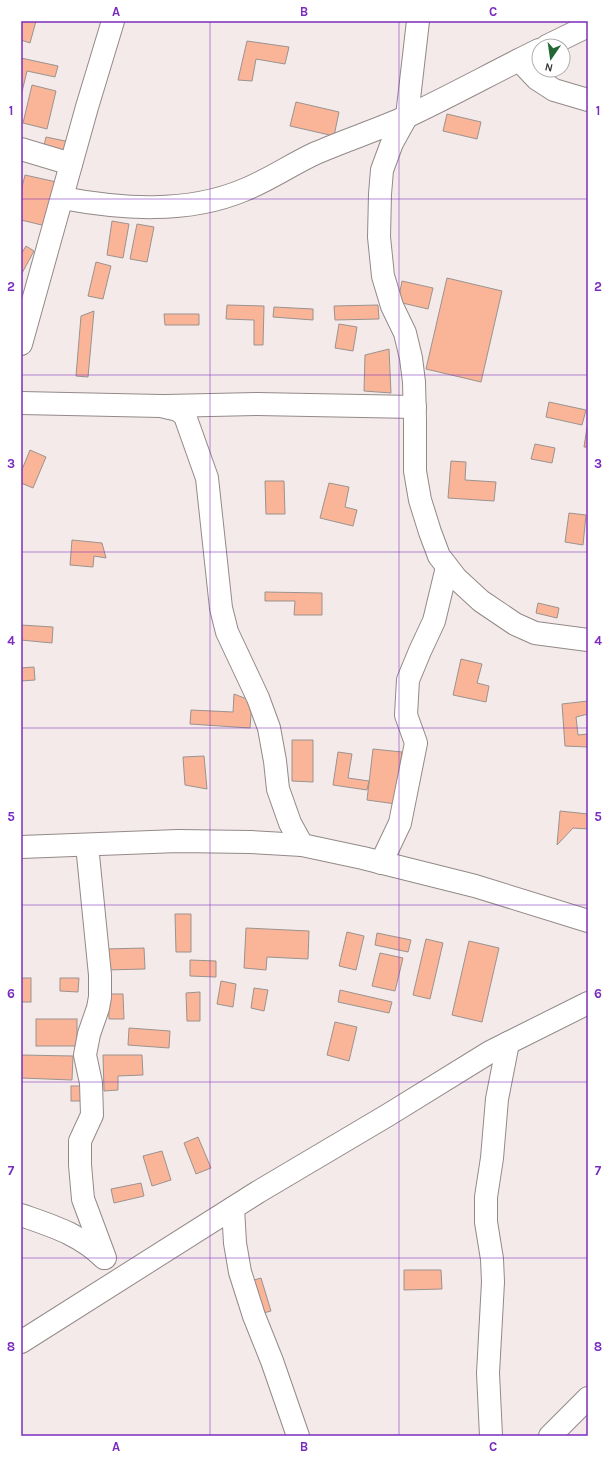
<svg xmlns="http://www.w3.org/2000/svg" width="609" height="1457" font-family="Karla,sans-serif">
<rect width="100%" height="100%" fill="#f4eaea"/>
<g fill="#fab498" stroke="#9b938f">
<polygon points="21,21 36,21 30,43 21,40"/>
<polygon points="247,41 289,47 285,64 256,59 252,81 238,80"/>
<polygon points="21,58 58,66 55,77 27,71 21,96"/>
<polygon points="32,85 56,91 47,129 23,123"/>
<polygon points="296,102 339,112 334,136 290,126"/>
<polygon points="447,114 481,122 477,139 443,131"/>
<polygon points="46,137 70,142 67,156 43,150"/>
<polygon points="25,175 61,183 50,227 21,220 21,191"/>
<polygon points="112,221 129,224 123,258 107,255"/>
<polygon points="137,224 154,227 147,262 130,259"/>
<polygon points="26,246 34,251 21,275 21,254"/>
<polygon points="96,262 111,266 103,299 88,296"/>
<polygon points="447,278 502,291 481,382 426,369"/>
<polygon points="402,281 433,288 428,309 398,302"/>
<polygon points="227,305 264,306 263,345 254,345 254,320 226,319"/>
<polygon points="378,305 379,319 335,320 334,306"/>
<polygon points="274,307 313,309 313,320 273,317"/>
<polygon points="94,311 88,377 76,376 81,316"/>
<polygon points="164,314 199,314 199,325 165,325"/>
<polygon points="339,324 357,327 353,351 335,348"/>
<polygon points="389,349 391,393 364,391 365,355"/>
<polygon points="549,402 586,410 582,425 546,417"/>
<polygon points="588,421 588,447 584,447"/>
<polygon points="535,444 555,448 552,463 531,459"/>
<polygon points="30,450 46,457 33,488 21,483 21,472"/>
<polygon points="451,461 466,462 465,480 496,482 494,501 448,498"/>
<polygon points="265,481 284,481 285,514 266,514"/>
<polygon points="329,483 349,487 345,507 357,510 353,526 320,518"/>
<polygon points="569,513 586,515 583,545 565,542"/>
<polygon points="72,540 102,543 106,558 94,556 93,567 70,565"/>
<polygon points="265,592 322,593 322,615 294,615 295,601 265,601"/>
<polygon points="538,603 559,608 557,618 536,613"/>
<polygon points="21,625 53,627 52,643 21,640"/>
<polygon points="461,659 482,664 477,683 489,686 486,702 453,695"/>
<polygon points="34,667 35,680 21,681 21,668"/>
<polygon points="234,694 252,701 250,728 190,724 191,710 233,712"/>
<polygon points="588,701 588,714 576,717 578,735 588,734 588,747 565,746 562,704"/>
<polygon points="292,740 313,740 313,782 292,781"/>
<polygon points="373,749 402,752 396,804 367,800"/>
<polygon points="338,752 352,754 348,778 369,781 367,790 333,785"/>
<polygon points="204,756 207,789 185,785 183,757"/>
<polygon points="560,811 588,814 588,829 573,828 557,845"/>
<polygon points="175,914 191,914 191,952 176,952"/>
<polygon points="246,928 309,931 308,959 267,957 266,970 244,968"/>
<polygon points="347,932 364,936 356,970 339,966"/>
<polygon points="377,933 411,940 408,952 375,945"/>
<polygon points="426,939 443,943 430,999 413,995"/>
<polygon points="469,941 499,948 482,1022 452,1015"/>
<polygon points="144,948 145,969 106,970 105,949"/>
<polygon points="380,953 403,958 395,991 372,986"/>
<polygon points="190,960 216,961 216,977 190,976"/>
<rect x="21" y="978" width="10" height="24"/>
<polygon points="60,978 79,978 78,992 60,991"/>
<polygon points="221,981 236,984 233,1007 217,1004"/>
<polygon points="254,988 268,990 264,1011 251,1008"/>
<polygon points="340,990 392,1002 389,1013 338,1002"/>
<polygon points="200,992 200,1021 187,1021 186,993"/>
<polygon points="108,994 123,994 124,1019 109,1019"/>
<rect x="36" y="1019" width="41" height="27"/>
<polygon points="335,1022 357,1027 349,1061 327,1055"/>
<polygon points="129,1028 170,1031 169,1048 128,1045"/>
<polygon points="21,1055 73,1056 72,1080 21,1078"/>
<polygon points="103,1055 142,1055 143,1075 118,1076 118,1090 104,1091"/>
<rect x="71" y="1086" width="13" height="15"/>
<polygon points="198,1137 211,1168 196,1174 184,1143"/>
<polygon points="162,1151 171,1180 152,1186 143,1156"/>
<polygon points="141,1183 144,1196 114,1203 111,1189"/>
<polygon points="404,1270 441,1270 442,1289 404,1290"/>
<polygon points="261,1278 271,1311 256,1315 247,1282"/>
</g>
<g fill="none" stroke-linecap="round" stroke-linejoin="round">
<g stroke="#938989" stroke-width="24">
<g id="minor">
<polyline points="418,21 407,116 392,143 382,170 380,194 379,237 383,276 392,306 405,333 411,358 414,382 415,421 415,471 420,500 430,532 439,556 456,578 481,601 515,624 535,633 588,640"/>
<polyline points="547,46 588,26"/>
<polyline points="519,60 537,79 554,90 588,100"/>
<polyline points="21,149 71,164"/>
<path d="M62,198c59,11 125,16 182,-8 25,-10 48,-26 72,-37 30,-13 61,-23 90,-36 45,-21 88,-45 133,-67"/>
<polyline points="21,344 87,107 113,21"/>
<polyline points="21,403 161,406 178,410 185,416 207,478 221,608 227,632 258,698 269,728 275,761 278,789 290,823 302,845"/>
<polyline points="166,406 257,404 415,407"/>
<polyline points="87,845 100,975 100,997 98,1008 89,1034 85,1055 91,1083 92,1115 80,1141 80,1165 83,1199 105,1258"/>
<polyline points="21,847 178,841 250,842 302,845 363,858 475,886 588,921"/>
<polyline points="381,863 400,823 416,743 406,715 408,680 420,651 434,621 447,567"/>
<polyline points="233,1208 235,1243 240,1272 254,1316 272,1361 298,1436"/>
<path d="M21,1215c31,11 59,19 83,43"/>
<polyline points="21,1342 258,1192 388,1115 490,1052 588,1003"/>
<polyline points="491,1436 488,1373 493,1282 492,1259 486,1222 486,1197 492,1158 497,1099 508,1043"/>
<polyline points="550,1436 588,1398"/>
</g>
</g>
<use href="#minor" stroke="#fff" stroke-width="22"/>
</g>
<path fill="none" stroke="#7b2cbf" stroke-width="1" stroke-opacity="0.55" d="M210,21v1415M399,21v1415M21,199h567M21,375h567M21,552h567M21,728h567M21,905h567M21,1082h567M21,1258h567"/>
<rect width="609" height="1457" fill="none" stroke="#ffffff" stroke-width="44"/>
<g transform="translate(551 58) rotate(193)"><circle r="19" fill="#ffffff" stroke="#b1afaf"/>
<path d="M0-3L7 15L0 10L-7 15Z" fill="#226834"/>
<text y="-6" font-size="11" font-weight="bold" text-anchor="middle" fill="#3b3636">N</text>
</g>
<rect x="22" y="22" width="565" height="1413" fill="none" stroke="#7b2cbf" stroke-width="1.5"/>
<g font-size="13" text-anchor="middle" font-weight="bold" fill="#7b2cbf">
<text x="116" y="16">A</text>
<text x="304" y="16">B</text>
<text x="493" y="16">C</text>
<text x="11" y="115">1</text>
<text x="598" y="115">1</text>
<text x="11" y="291">2</text>
<text x="598" y="291">2</text>
<text x="11" y="468">3</text>
<text x="598" y="468">3</text>
<text x="11" y="645">4</text>
<text x="598" y="645">4</text>
<text x="11" y="821">5</text>
<text x="598" y="821">5</text>
<text x="11" y="998">6</text>
<text x="598" y="998">6</text>
<text x="11" y="1175">7</text>
<text x="598" y="1175">7</text>
<text x="11" y="1351">8</text>
<text x="598" y="1351">8</text>
<text x="116" y="1451">A</text>
<text x="304" y="1451">B</text>
<text x="493" y="1451">C</text>
</g>
</svg>
